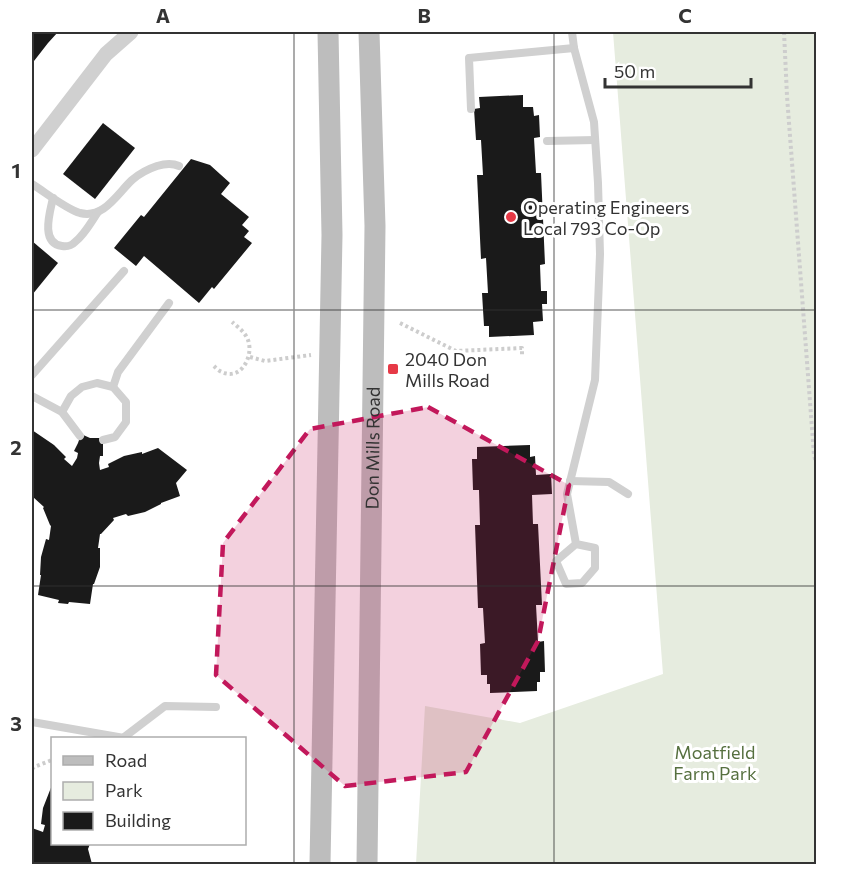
<svg xmlns="http://www.w3.org/2000/svg" width="848" height="896" font-family="Commissioner,sans-serif">
<rect width="100%" height="100%" fill="#fff"/>
<polygon fill="#e6ecdf" points="613,32 816,32 816,864 416,864 425,706 520,723 663,674"/>
<g fill="#1a1a1a">
<polygon points="32,32 58,32 48,43 34,61 32,62"/>
<polygon points="523,95 523,107 533,107 534,116 539,115 540,137 534,138 536,173 541,173 545,264 540,265 541,291 547,291 547,304 542,304 543,321 533,322 534,335 489,337 489,326 484,326 482,293 488,293 486,258 481,259 477,175 483,175 481,140 476,140 474,109 480,108 479,97"/>
<polygon points="103,123 135,148 95,199 63,174"/>
<polygon points="191,159 210,165 230,183 221,194 249,217 242,225 249,231 244,237 252,243 214,289 212,287 199,303 144,256 136,266 114,248 141,215 144,217"/>
<polygon points="32,241 58,263 32,295"/>
<polygon points="32,430 54,445 66,457 64,459 72,466 77,458 78,453 74,451 78,443 81,434 90,438 103,438 103,456 100,456 99,463 100,470 109,467 108,464 124,456 142,452 142,454 158,448 187,470 176,483 180,496 161,503 161,504 145,512 128,516 126,514 113,518 114,520 101,534 100,534 98,548 100,548 100,567 94,584 93,584 90,604 69,602 68,604 58,603 59,600 38,595 41,575 40,575 41,557 46,539 49,540 51,526 50,525 43,508 44,507 33,497 32,499"/>
<polygon points="530,445 530,457 535,456 536,475 551,474 552,494 532,495 533,524 538,524 542,605 536,605 538,642 544,641 545,672 540,672 540,682 537,682 537,691 490,693 490,684 487,684 487,675 481,675 480,644 485,643 483,608 478,608 475,525 480,525 479,490 473,490 472,459 477,459 477,447"/>
<polygon points="52,785 52,844 90,844 88,849 92,864 32,864 32,828 43,832 45,825 41,824 43,808"/>
</g>
<g fill="none" stroke-linecap="round" stroke-linejoin="round">
<g stroke="#cdcdcd" stroke-width="4" stroke-dasharray="3 3" stroke-linecap="butt">
<polyline points="784,32 787,96 814,455 816,463"/>
<polyline points="400,323 456,351 522,348 522,355"/>
<polyline points="250,357 265,361 311,355"/>
<path d="M214,366c2,2 5,5 8,6 19,9 32,-16 26,-32 -3,-8 -10,-13 -16,-18"/>
<polyline points="32,769 34,767 52,760"/>
</g>
<g stroke="#d0d0d0" stroke-width="8">
<polyline points="572,32 574,48 594,122 598,183 600,254 595,380 567,494 576,544 556,561 566,584 582,583 595,568 595,548 576,544"/>
<polyline points="471,109 469,58 574,48"/>
<polyline points="547,141 595,140"/>
<path d="M32,184c13,8 34,25 48,29 24,6 37,-19 52,-33 8,-7 16,-11 25,-14 7,-2 15,-3 22,0"/>
<path d="M53,198c-3,14 -13,45 9,48 6,1 9,0 13,-4 10,-8 16,-20 23,-30"/>
<polyline points="32,375 124,271"/>
<polyline points="113,387 118,372 169,303"/>
<polyline points="32,396 62,412 80,436"/>
<polyline points="62,412 71,396 82,387 97,383 113,387 126,402 126,422 115,437 103,440"/>
<polyline points="570,481 609,482 628,494"/>
<polyline points="32,722 124,738"/>
<polyline points="123,738 165,706 216,707"/>
</g>
<polyline stroke="#d0d0d0" stroke-width="15" points="32,150 106,54 131,32"/>
<g stroke="#bdbdbd" stroke-width="21">
<polyline points="320,864 332,235 328,32"/>
<path id="s1" d="M367,864l8,-638 -6,-194"/>
</g>
</g>
<path fill="#c2185b" fill-opacity="0.2" stroke="#c2185b" stroke-width="4.5" stroke-dasharray="12 8" stroke-linejoin="round" d="M428,407l141,78 -31,156 -72,131 -121,14 -129,-111 7,-132 87,-114z"/>
<path fill="none" stroke="#333" stroke-width="1.5" stroke-opacity="0.55" d="M294,32v832M554,32v832M32,310h784M32,586h784"/>
<g fill="#e63946" stroke="#fff" stroke-width="2">
<circle cx="511" cy="217" r="6"/>
<rect x="387" y="363" width="12" height="12" rx="3"/>
</g>
<g text-anchor="middle" dominant-baseline="central" stroke-width="6" stroke-linejoin="round" paint-order="stroke">
<g font-size="18" fill="#333" stroke="#fff" text-anchor="start">
<text x="523" y="207">Operating Engineers<tspan x="523" dy="21">Local 793 Co-Op</tspan></text>
<text x="405" y="359">2040 Don<tspan x="405" dy="21">Mills Road</tspan></text>
</g>
<g font-size="18" fill="#333" stroke="#fff">
<text stroke="none"><textPath href="#s1" startOffset="416">Don Mills Road</textPath></text>
</g>
<g font-size="18" fill="#56703f" stroke="#fff">
<text x="715" y="752">Moatfield<tspan x="715" dy="21">Farm Park</tspan></text>
</g>
</g>
<rect width="848" height="896" fill="none" stroke="#ffffff" stroke-width="66"/>
<rect x="51" y="737" width="195" height="108" fill="#ffffff" stroke="#adadad" stroke-width="1.5"/>
<rect x="63" y="756" width="30" height="9" fill="#bdbdbd" stroke="#adadad" stroke-width="1.5"/>
<text x="105" y="767" font-size="18" fill="#333333">Road</text>
<rect x="63" y="782" width="30" height="18" fill="#e6ecdf" stroke="#adadad" stroke-width="1.5"/>
<text x="105" y="797" font-size="18" fill="#333333">Park</text>
<rect x="63" y="812" width="30" height="18" fill="#1a1a1a" stroke="#adadad" stroke-width="1.5"/>
<text x="105" y="827" font-size="18" fill="#333333">Building</text>
<path d="M605 78v9h146v-9" fill="none" stroke="#333333" stroke-width="3"/>
<text x="614" y="78" font-size="18" fill="#333333" stroke="#ffffff" stroke-width="4.5" paint-order="stroke">50 m</text>
<rect x="33" y="33" width="782" height="830" fill="none" stroke="#333" stroke-width="2"/>
<g font-size="20" text-anchor="middle" font-weight="bold" fill="#333">
<text x="163" y="23">A</text>
<text x="424" y="23">B</text>
<text x="685" y="23">C</text>
<text x="16" y="178">1</text>
<text x="16" y="455">2</text>
<text x="16" y="731">3</text>
</g>
</svg>
